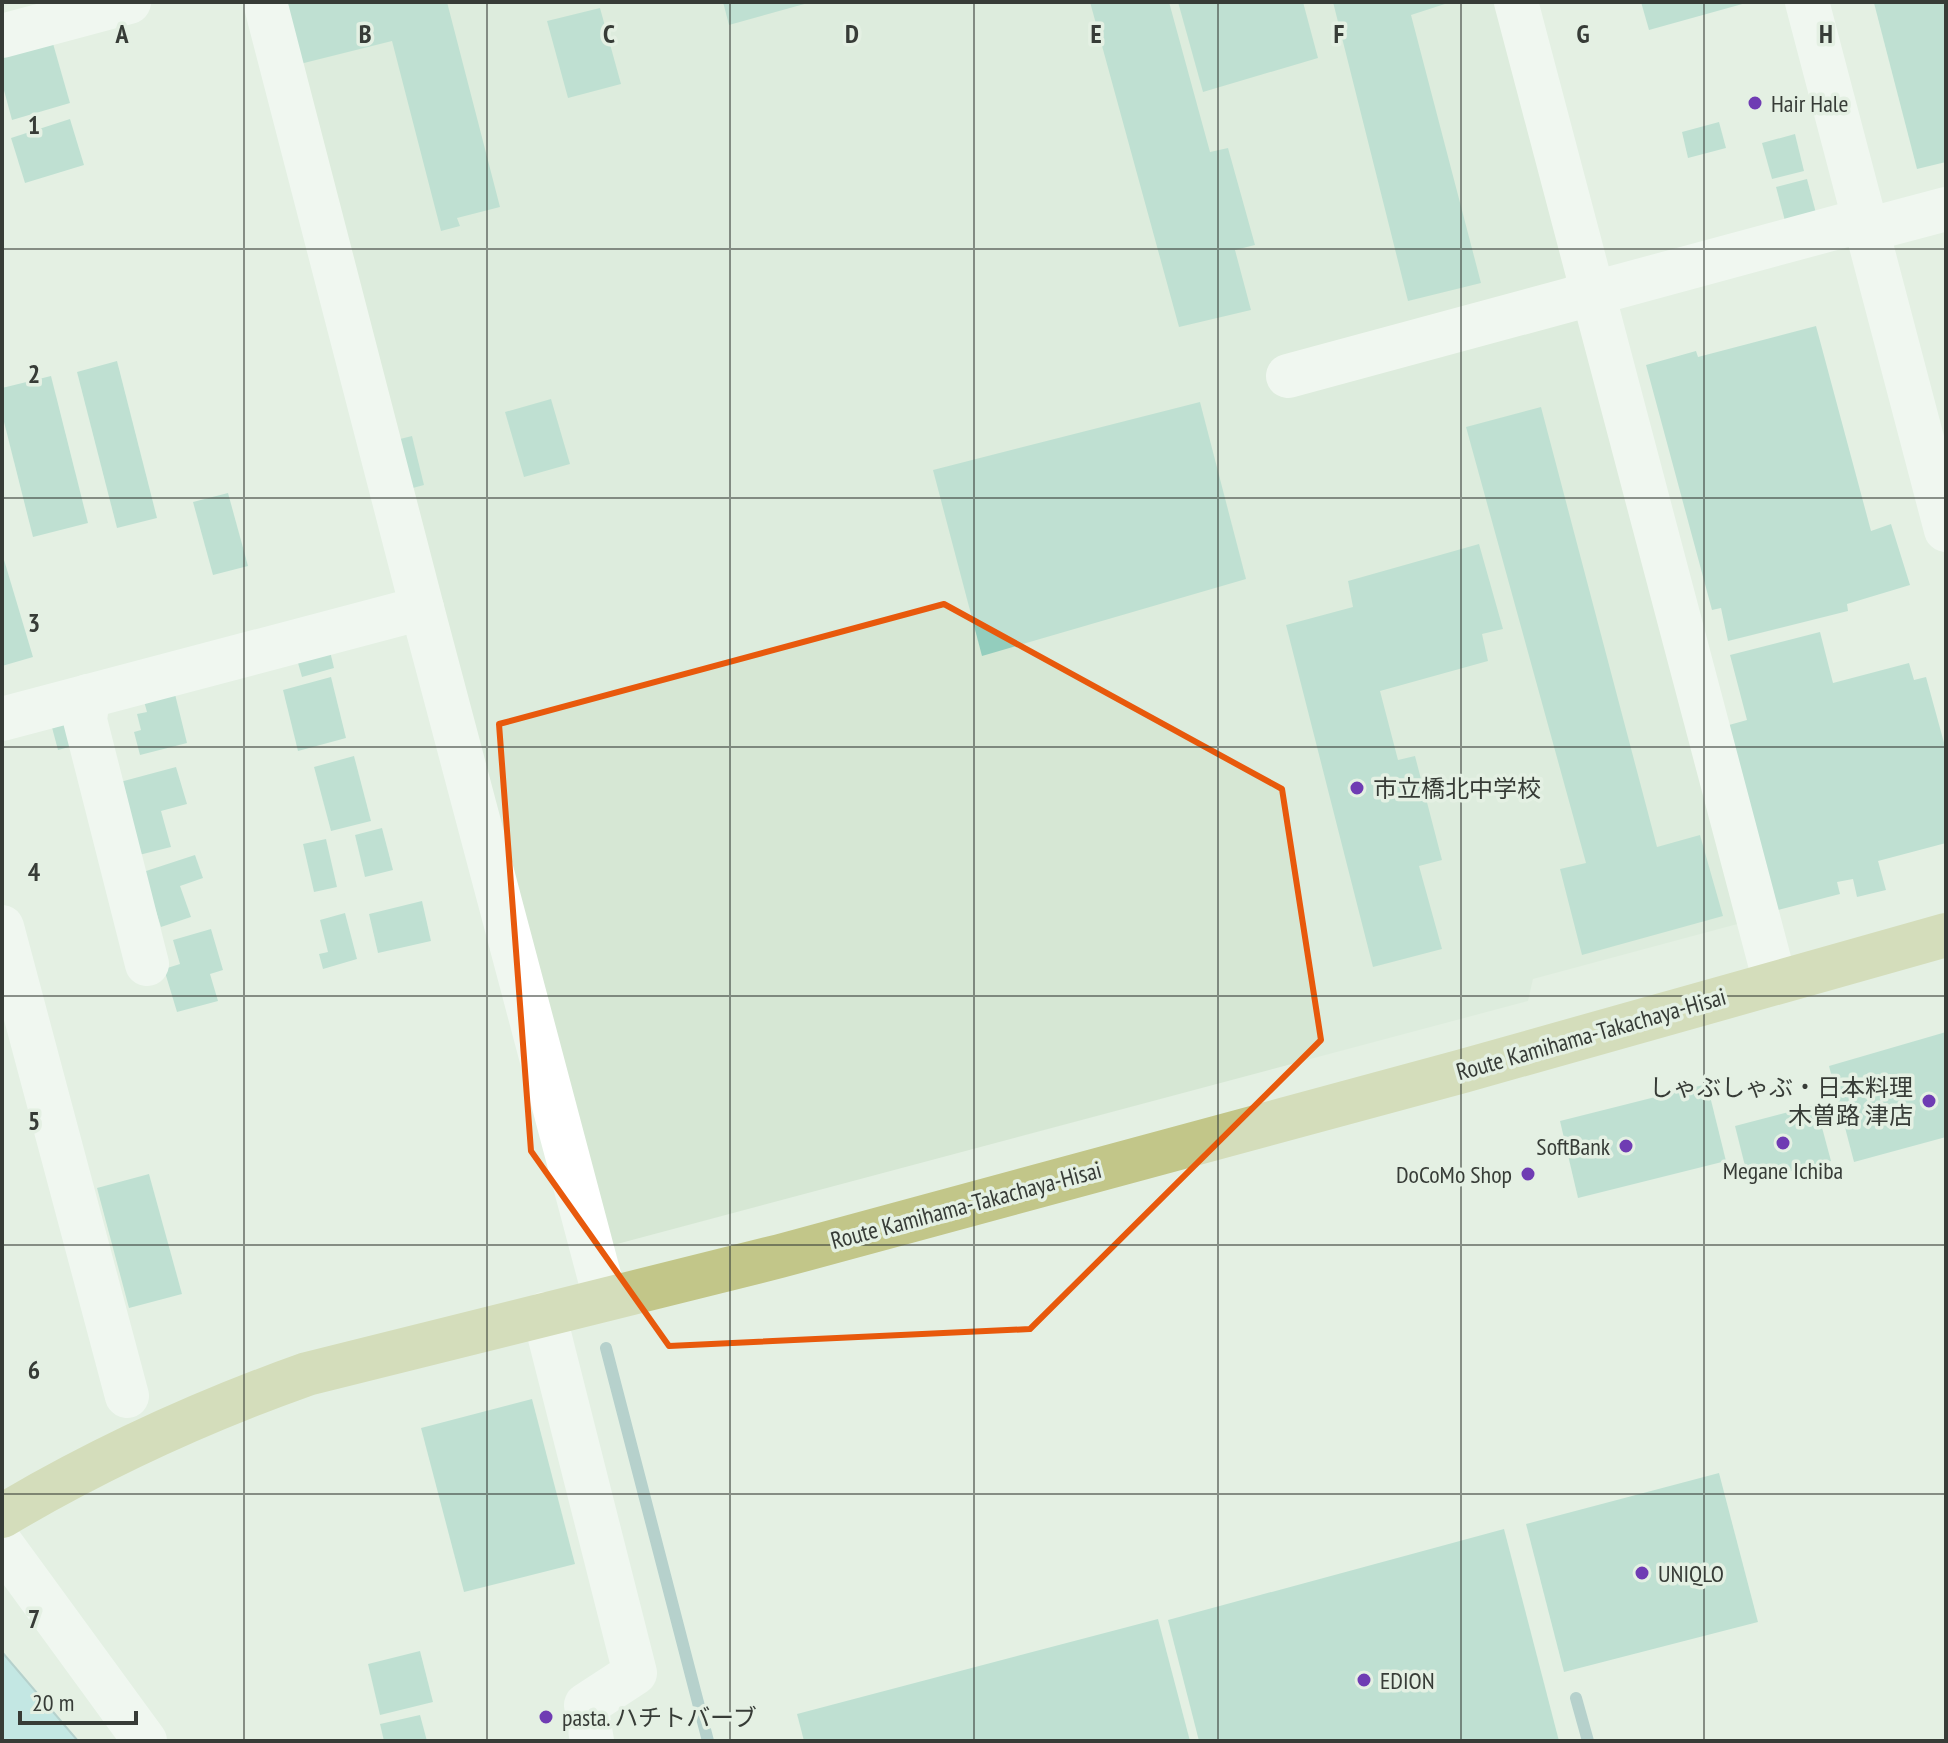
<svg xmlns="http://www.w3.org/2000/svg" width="1948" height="1743" font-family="'PT Sans Narrow','Noto Sans JP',sans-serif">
<rect width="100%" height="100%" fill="#e4f0e3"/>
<polygon fill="#d6e7d4" points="281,2 1497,2 1569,271 1563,282 1568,318 1584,322 1745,922 1533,979 1528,1001 602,1248"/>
<polygon fill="#9cdbe3" stroke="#7eabaf" stroke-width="2" points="2,1652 78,1741 2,1741"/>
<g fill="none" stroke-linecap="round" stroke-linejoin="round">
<g stroke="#7eabaf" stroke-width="12">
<polyline points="606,1348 708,1741"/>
<polyline points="1576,1698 1588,1741"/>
</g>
</g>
<g fill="#93cdbd">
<polygon points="284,2 447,2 500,207 457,218 460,226 441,231 392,41 300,64"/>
<polygon points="723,2 808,2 808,3 729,25"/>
<polygon points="1090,2 1169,2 1210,152 1228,148 1255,245 1235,250 1251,310 1179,327"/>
<polygon points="1178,2 1303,2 1318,58 1203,92"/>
<polygon points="1333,2 1451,2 1411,15 1481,283 1408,301"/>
<polygon points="1641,2 1746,2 1746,3 1649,30"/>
<polygon points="1946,2 1946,162 1917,169 1874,3"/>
<polygon points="600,8 621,84 568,98 547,21"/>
<polygon points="48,26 70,103 12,120 2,83 2,48"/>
<polygon points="70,119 84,165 25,183 11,138"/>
<polygon points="1719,122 1726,148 1688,158 1682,132"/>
<polygon points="1795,134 1804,171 1772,179 1762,143"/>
<polygon points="1807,179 1816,213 1785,221 1776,187"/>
<polygon points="1816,326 1871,531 1891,524 1910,585 1847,604 1848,611 1728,641 1721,608 1712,610 1646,365 1696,351 1698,357"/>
<polygon points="117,361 157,518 117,528 77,372"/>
<polygon points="51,376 88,523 33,537 2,414 2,388"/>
<polygon points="551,399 570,464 524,477 505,412"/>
<polygon points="1200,402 1246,579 982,656 933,470"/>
<polygon points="1541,407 1657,847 1700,835 1723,916 1582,955 1560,869 1586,863 1466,427"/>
<polygon points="412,436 424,485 409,489 396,440"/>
<polygon points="228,493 248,566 213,575 193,502"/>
<polygon points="1479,544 1503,629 1482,634 1488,661 1380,691 1398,760 1415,756 1442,860 1419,866 1442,949 1373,967 1286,625 1353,607 1348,581"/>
<polygon points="2,553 33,657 2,666"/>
<polygon points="1820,632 1833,683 1909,663 1914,680 1926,677 1946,750 1946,843 1878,861 1886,890 1857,897 1853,879 1837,882 1840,894 1778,910 1729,725 1747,720 1730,655"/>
<polygon points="329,647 334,668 302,677 296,656"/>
<polygon points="331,677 346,738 298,751 283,690"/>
<polygon points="173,686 187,743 140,755 134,732 141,730 137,714 147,712 142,694"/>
<polygon points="69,715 76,745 58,750 50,720"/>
<polygon points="354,756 371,821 331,831 314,767"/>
<polygon points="176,767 187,804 161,811 171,847 139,855 120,782"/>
<polygon points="382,828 393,870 365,877 355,835"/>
<polygon points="326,839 337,887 314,892 303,844"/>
<polygon points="195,855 203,878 180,886 191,917 161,927 143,872"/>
<polygon points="422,901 431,941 378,953 369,914"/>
<polygon points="345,913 357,959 323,969 319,954 328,952 320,920"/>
<polygon points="211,929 223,970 210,974 218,1001 177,1012 164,969 180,964 173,940"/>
<polygon points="1946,1032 1946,1137 1854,1162 1829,1066"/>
<polygon points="1707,1084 1726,1161 1578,1198 1560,1121"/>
<polygon points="1816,1105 1831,1161 1749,1182 1735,1126"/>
<polygon points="149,1174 182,1294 129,1308 97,1188"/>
<polygon points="532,1399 575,1564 464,1592 421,1428"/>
<polygon points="1719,1473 1758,1622 1564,1672 1526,1524"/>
<polygon points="1504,1529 1559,1741 1199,1741 1168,1620"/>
<polygon points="1158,1619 1190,1741 804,1741 797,1714"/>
<polygon points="420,1651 433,1702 380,1715 368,1664"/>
<polygon points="420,1715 427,1741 384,1741 380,1724"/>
</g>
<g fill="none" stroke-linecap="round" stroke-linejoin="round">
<g stroke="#fff" stroke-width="44">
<polyline points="265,2 422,608 605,1298"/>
<polyline points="1516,2 1775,982"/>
<polyline points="1807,2 1946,530"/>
<polyline points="2,36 129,2"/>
<polyline points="1867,230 1946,209"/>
<polyline points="1288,376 1864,220"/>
<polyline points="88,696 85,720 147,964"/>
<polyline points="2,719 422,608"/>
<polyline points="2,927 127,1396"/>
<polyline points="544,1314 635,1673 586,1705 592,1741"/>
<polyline points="2,1545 145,1741"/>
</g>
<path stroke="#c2c689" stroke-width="44" d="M2,1516c98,-58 198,-104 305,-142l473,-118 683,-185 483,-136"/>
</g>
<path d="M0 0H1948V1743H0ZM944,604l338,185 39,251 -291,289 -361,17 -138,-195 -32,-427z" fill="#e4f0e3" fill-opacity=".55" fill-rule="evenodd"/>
<path fill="none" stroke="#e8590c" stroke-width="6" stroke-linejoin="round" d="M944,604l338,185 39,251 -291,289 -361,17 -138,-195 -32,-427z"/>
<path fill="none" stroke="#373c37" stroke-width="2" stroke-opacity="0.55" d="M244,2v1739M487,2v1739M730,2v1739M974,2v1739M1218,2v1739M1461,2v1739M1704,2v1739M2,249h1944M2,498h1944M2,747h1944M2,996h1944M2,1245h1944M2,1494h1944"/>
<g fill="#6f3cb3" stroke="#e4f0e3" stroke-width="3">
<circle cx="1755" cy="103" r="8"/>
<circle cx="1357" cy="788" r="8"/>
<circle cx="1929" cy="1101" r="8"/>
<circle cx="1783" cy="1143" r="8"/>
<circle cx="1626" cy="1146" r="8"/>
<circle cx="1528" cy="1174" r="8"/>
<circle cx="1642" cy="1573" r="8"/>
<circle cx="1364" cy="1680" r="8"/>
<circle cx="546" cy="1717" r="8"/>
</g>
<g text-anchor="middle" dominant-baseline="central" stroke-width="7" stroke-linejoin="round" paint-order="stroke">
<g font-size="24" fill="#373c37" stroke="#e4f0e3" text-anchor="start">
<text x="1771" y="103">Hair Hale</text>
<text x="1373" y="788">市立橋北中学校</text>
<text x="1913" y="1087" text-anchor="end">しゃぶしゃぶ・日本料理<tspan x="1913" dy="28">木曽路 津店</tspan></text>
<text x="1610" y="1146" text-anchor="end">SoftBank</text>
<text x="1783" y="1170" text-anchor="middle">Megane Ichiba</text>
<text x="1512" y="1174" text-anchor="end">DoCoMo Shop</text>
<text x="1658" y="1573">UNIQLO</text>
<text x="1380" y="1680">EDION</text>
<text x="562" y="1717">pasta. ハチトバーブ</text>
</g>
<g font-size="24" fill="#373c37" stroke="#e4f0e3">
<text transform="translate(1591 1034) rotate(-16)">Route Kamihama-Takachaya-Hisai</text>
<text transform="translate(966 1205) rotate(-15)">Route Kamihama-Takachaya-Hisai</text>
</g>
</g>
<g font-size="26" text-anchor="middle" font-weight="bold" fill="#373c37" stroke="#e4f0e3" stroke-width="7" stroke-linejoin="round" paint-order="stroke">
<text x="122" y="43">A</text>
<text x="365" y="43">B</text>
<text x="609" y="43">C</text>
<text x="852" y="43">D</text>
<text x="1096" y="43">E</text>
<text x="1339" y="43">F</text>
<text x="1583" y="43">G</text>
<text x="1826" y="43">H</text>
<text x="34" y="134">1</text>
<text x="34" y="383">2</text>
<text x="34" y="632">3</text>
<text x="34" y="881">4</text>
<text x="34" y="1130">5</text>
<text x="34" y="1379">6</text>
<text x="34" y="1628">7</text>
</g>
<rect width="1948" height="1743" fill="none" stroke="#373c37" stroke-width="8"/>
<path d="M20 1711v12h116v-12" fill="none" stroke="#373c37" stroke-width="4"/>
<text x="32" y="1711" font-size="24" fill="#373c37" stroke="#e4f0e3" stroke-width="6" paint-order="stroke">20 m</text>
</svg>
